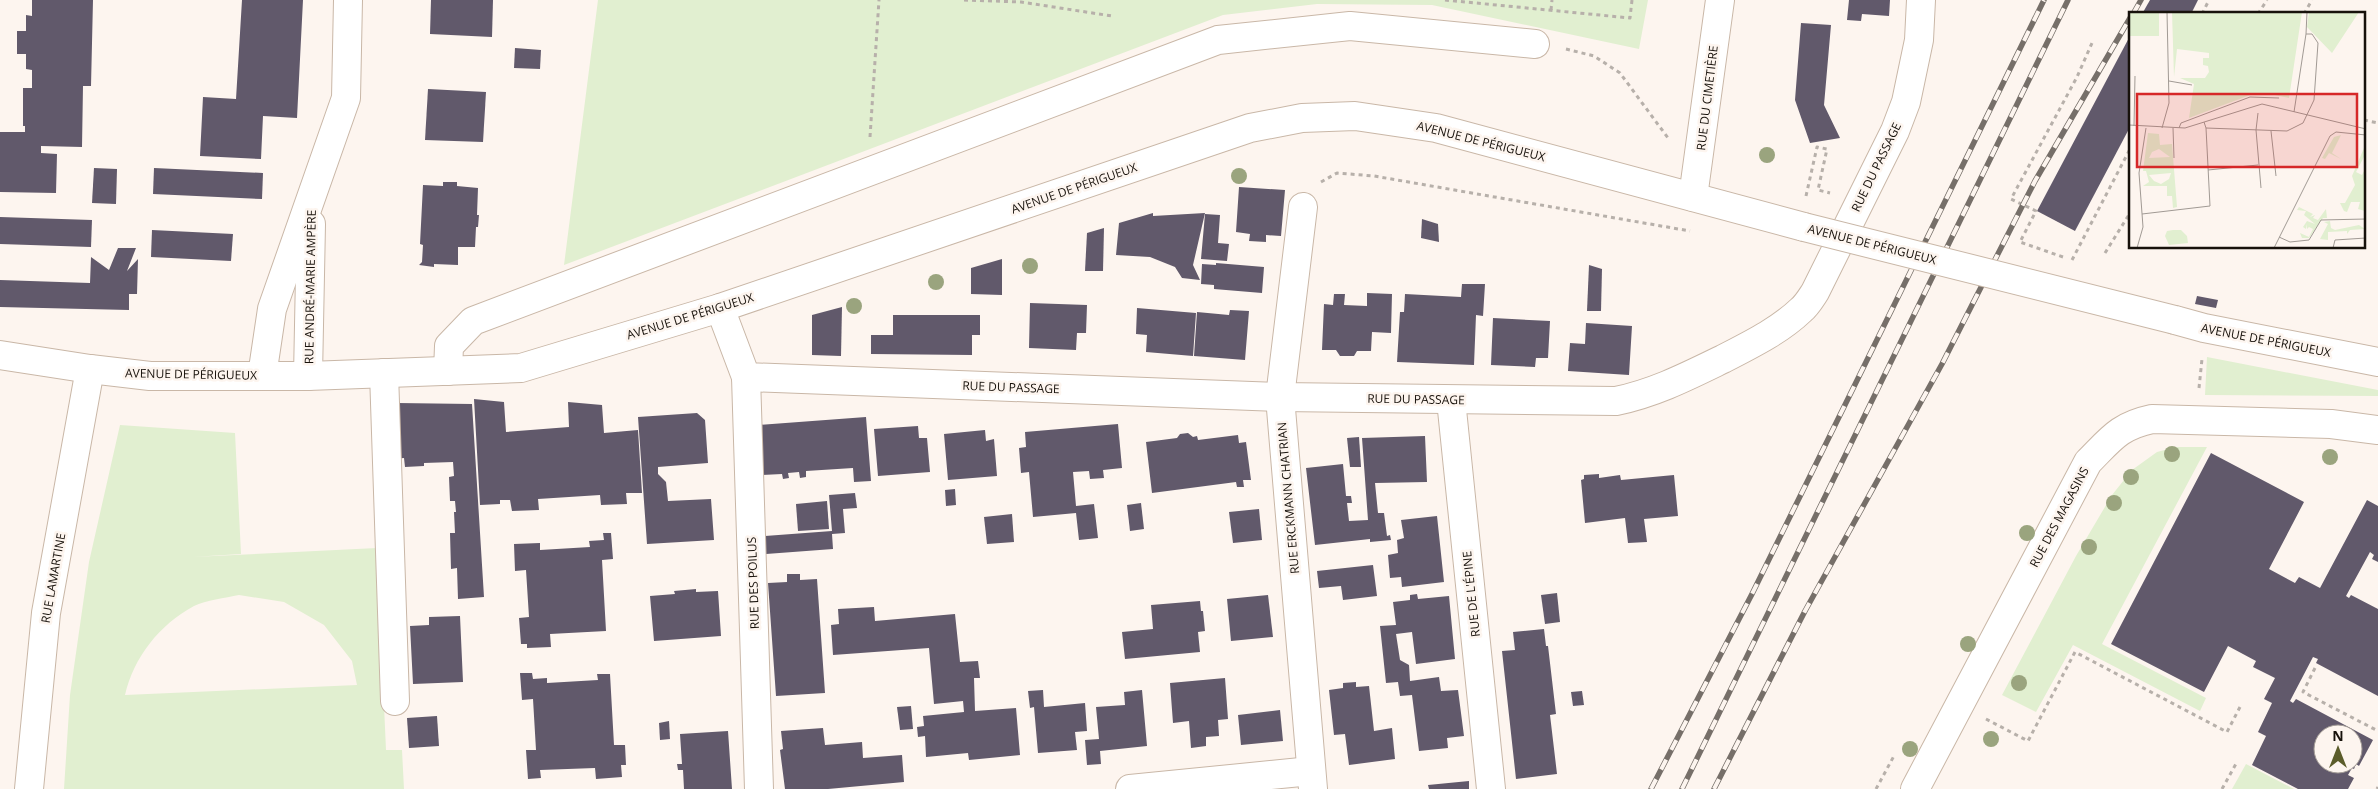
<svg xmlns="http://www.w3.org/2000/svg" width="2378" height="789" font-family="'Open Sans',sans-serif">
<rect width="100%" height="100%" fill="#fdf5ef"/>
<g fill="#e1efd0" fill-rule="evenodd">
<polygon points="598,0 1648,0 1639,49 1432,5 1317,4 1223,15 564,265"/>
<polygon points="2207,357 2378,390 2378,396 2205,395"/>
<path d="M120,425l115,8 6,121 -49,3 185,-9 9,202h16l2,39h-340l6,-94 19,-133zM239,595l45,7 40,23 28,36 5,24 -232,10c9,-38 34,-70 69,-89 12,-6 31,-8 45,-11z"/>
<polygon points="2176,447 2207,447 2102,644 2206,698 2200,711 2073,645 2036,712 2002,695 2076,556 2112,495 2132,470 2157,452"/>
<polygon points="2246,764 2294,789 2232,789"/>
</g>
<g fill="#61596b" fill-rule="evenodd">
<polygon points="32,0 93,0 91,86 83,86 82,147 41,146 41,153 57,154 56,193 0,192 0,132 25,132 25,126 23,126 23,88 32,88 32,70 26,69 26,54 17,54 17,31 26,31 26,15 32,16"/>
<polygon points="242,0 303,0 297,118 263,116 261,159 200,156 203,97 236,99"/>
<polygon points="431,0 493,0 492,37 430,34"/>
<polygon points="1849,0 1890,0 1889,16 1862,14 1861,21 1847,20"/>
<polygon points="2150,0 2198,0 2191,14 2142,14"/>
<polygon points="1801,23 1831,25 1824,105 1840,138 1810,143 1795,100"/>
<polygon points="2130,36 2130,127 2075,231 2037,211"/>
<polygon points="515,48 541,50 540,69 514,68"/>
<polygon points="428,89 486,92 483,142 425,140"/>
<polygon points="94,168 117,169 116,204 92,203"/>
<polygon points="154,168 263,173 262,199 153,194"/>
<polygon points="443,182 457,182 457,186 478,188 477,215 479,215 478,227 476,227 475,247 458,247 458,265 434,264 434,267 419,265 422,262 423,245 420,244 423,185 443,186"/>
<polygon points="1239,187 1285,190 1281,236 1266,235 1266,242 1249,241 1250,234 1236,232"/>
<polygon points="1153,213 1153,216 1205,213 1193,265 1200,280 1182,278 1175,267 1150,257 1116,255 1119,223"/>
<polygon points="1205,214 1220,215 1218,243 1229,244 1227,261 1201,259"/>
<polygon points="0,217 92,220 91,247 0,244"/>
<polygon points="1422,219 1438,224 1439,242 1421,238"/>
<polygon points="1104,228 1103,271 1085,271 1087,233"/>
<polygon points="152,230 233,234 231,261 151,257"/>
<polygon points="118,248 136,248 127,271 138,259 137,294 129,294 129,310 0,307 0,280 90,283 91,257 109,270"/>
<polygon points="1002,259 1002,295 971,294 971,268"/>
<polygon points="1216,263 1264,267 1262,293 1214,289 1214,285 1201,284 1202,264 1216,265"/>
<polygon points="1589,265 1602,269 1601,311 1587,311"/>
<polygon points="1462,284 1485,284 1483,316 1476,315 1474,365 1397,362 1400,312 1404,312 1405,294 1461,297"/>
<polygon points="1367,293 1392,294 1391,333 1372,332 1371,351 1357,351 1354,356 1340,356 1336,350 1322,350 1324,304 1333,305 1334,294 1345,294 1344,305 1367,306"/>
<polygon points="2197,296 2218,300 2216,308 2195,304"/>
<polygon points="1030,303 1087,305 1086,333 1077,333 1076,350 1029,348"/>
<polygon points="842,307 841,356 812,355 812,315"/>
<polygon points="1137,308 1196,313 1193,356 1146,352 1147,335 1136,334"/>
<polygon points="1230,310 1249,311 1245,360 1194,356 1197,312 1229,315"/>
<polygon points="893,315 980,315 980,335 972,335 972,355 871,354 871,335 893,335"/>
<polygon points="1493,318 1550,321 1548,358 1536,358 1535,367 1491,365"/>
<polygon points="1586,323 1632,326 1629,375 1568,371 1570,343 1585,344"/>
<polygon points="474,399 504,402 506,432 569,427 568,402 602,405 604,433 638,430 642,493 626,493 627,504 601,505 600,495 538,499 539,510 512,511 510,500 500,500 500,504 480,505"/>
<polygon points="397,403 472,404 484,597 458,599 457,568 451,569 450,533 455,533 454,512 456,512 455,501 450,501 449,477 454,476 453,462 424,463 424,466 405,467 404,458 392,459"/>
<polygon points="697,413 705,420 708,463 658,467 658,474 666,482 668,501 711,499 714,540 647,544 638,417"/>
<polygon points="866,417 871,481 854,482 853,468 806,471 806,477 800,478 799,472 788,473 789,478 783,479 782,474 760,475 757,425"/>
<polygon points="1118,424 1122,468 1103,470 1104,478 1090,479 1089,471 1073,472 1076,506 1094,504 1098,538 1079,540 1076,513 1033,517 1029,472 1021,473 1019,448 1026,447 1025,432"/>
<polygon points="918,426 919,438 927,438 930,472 878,476 874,429"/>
<polygon points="985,430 986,441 994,439 997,476 948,480 944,434"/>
<polygon points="1188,433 1193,437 1197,436 1198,440 1238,435 1239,443 1246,442 1251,480 1243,480 1244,487 1237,487 1236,482 1152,493 1146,442 1177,438 1180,434"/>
<polygon points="1425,436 1427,482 1375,483 1378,513 1384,513 1387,536 1390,535 1391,540 1370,542 1370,539 1315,545 1306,468 1343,464 1346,496 1351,496 1352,503 1347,503 1349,521 1368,520 1362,438"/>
<polygon points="1359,437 1361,467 1350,467 1347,438"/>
<path d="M2211,453l93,49 -35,67 26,14 4,-6 21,11 47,-88 11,6v56l-6,-3 2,-4 -4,-3 -24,44 3,2 2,-3 27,14v87l-62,-33 2,-4 -5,-2 -23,44 3,2 3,-4 77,41 -14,26 -3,-2 -2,5 -2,-1 -4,7 6,3 -6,11h-50l-46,-24 14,-29 -8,-4 14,-29 -8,-4 11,-21 -22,-11 3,-6 -28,-15 -24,46 -93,-48zM2323,734h30v30h-30z"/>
<polygon points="1599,474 1599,478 1620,475 1621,480 1674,475 1678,516 1644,519 1647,542 1628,543 1625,518 1585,523 1581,480 1584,479 1584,475"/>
<polygon points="955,489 956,505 946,506 945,490"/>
<polygon points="855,493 857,508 843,509 845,533 832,534 833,549 766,554 765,536 832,531 829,495"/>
<polygon points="827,501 829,529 798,531 796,504"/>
<polygon points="1141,503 1144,529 1130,531 1127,505"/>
<polygon points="1259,509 1262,540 1233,543 1229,512"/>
<polygon points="1012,514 1014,542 987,544 984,517"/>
<polygon points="1437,516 1444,582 1402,587 1401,577 1390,578 1388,555 1398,553 1397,540 1404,538 1401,520"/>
<polygon points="603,533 611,533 613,559 602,560 606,631 550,634 551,647 527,648 527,644 521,644 519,618 529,617 526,570 515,571 514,544 540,543 540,550 590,547 589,541 604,540"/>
<polygon points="1373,565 1377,596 1343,600 1341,586 1319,588 1317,571"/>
<polygon points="787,574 800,574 800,580 817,579 825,693 776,696 768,583 787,582"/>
<polygon points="696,589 696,592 718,591 721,636 654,641 650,596 675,594 674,591"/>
<polygon points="1557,593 1560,622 1545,624 1541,595"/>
<polygon points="1417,594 1418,599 1449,596 1455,659 1416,664 1412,632 1396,634 1400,660 1409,665 1410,681 1439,677 1441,691 1458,690 1464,736 1447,738 1448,748 1419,751 1412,695 1400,696 1398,682 1386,683 1380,626 1396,625 1393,602 1410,600 1410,595"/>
<polygon points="1268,595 1273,637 1231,641 1227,599"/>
<polygon points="1200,601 1201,611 1203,611 1205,631 1198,632 1200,652 1125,659 1122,632 1153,629 1151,605"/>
<polygon points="874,607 875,621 955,614 960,662 978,661 980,678 974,678 975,711 1016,708 1020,755 969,760 968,753 926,757 925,736 918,737 917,727 924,726 923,716 964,712 963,701 934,704 929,648 833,655 831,625 839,624 838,609"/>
<polygon points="460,616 463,682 413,684 410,626 429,625 429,617"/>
<polygon points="1544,629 1546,646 1548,646 1556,714 1550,715 1557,774 1516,779 1502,651 1515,650 1513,632"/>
<polygon points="520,673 532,673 533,679 547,678 547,683 598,680 597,674 610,674 614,745 625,745 626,765 621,765 622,777 596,779 595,768 540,770 541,778 528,779 526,750 536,750 533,699 522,700"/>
<polygon points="1225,678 1228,719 1218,720 1219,736 1206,737 1206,746 1191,748 1189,721 1173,723 1170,683"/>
<polygon points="1356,682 1356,687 1369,686 1374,731 1392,728 1395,759 1349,765 1345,734 1334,735 1329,690 1343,688 1343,683"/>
<polygon points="1043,690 1044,707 1085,703 1087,731 1075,732 1077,750 1038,753 1034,707 1030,708 1028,691"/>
<polygon points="1142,690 1147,746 1100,751 1101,764 1087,765 1085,740 1099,739 1096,707 1125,705 1124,692"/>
<polygon points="1582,691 1584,705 1573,706 1571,692"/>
<polygon points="911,706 913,729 900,730 897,707"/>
<polygon points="1280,710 1283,741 1241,745 1238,715"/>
<polygon points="437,716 439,746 409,748 407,718"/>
<polygon points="669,721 670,739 660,740 659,723"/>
<polygon points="823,728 825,745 862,742 863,758 902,755 904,782 828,789 785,789 780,750 783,749 781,731"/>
<polygon points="728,731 732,789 684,789 683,770 678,770 677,764 682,764 680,734"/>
<polygon points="1469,781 1469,789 1429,789 1428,785"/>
</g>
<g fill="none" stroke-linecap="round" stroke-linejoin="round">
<g stroke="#c9b7a7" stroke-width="30">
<g id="minor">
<polyline points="1693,197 1720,0"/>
<polyline points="1303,207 1280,397 1313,789"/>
<path d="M720,308l26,69 534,20 336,4c39,-8 72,-25 107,-42 27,-14 56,-28 78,-49 6,-5 10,-12 14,-18l80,-161 11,-29 13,-62 2,-40"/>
<polyline points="2175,320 2204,328 2378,362"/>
<polyline points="0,355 90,369 150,376 308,376 521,368 720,308 1250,128 1302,118 1355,116 1436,128 1804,227"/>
<polyline points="448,371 449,346 473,321 1218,40 1350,26 1535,44"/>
<polyline points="384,373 395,701"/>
<polyline points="262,376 272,309 346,98 348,0"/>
<polyline points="308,376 311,224"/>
<polyline points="746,377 759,789"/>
<polyline points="1451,400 1491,789"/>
<polyline points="29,789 46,613 90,369"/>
<polyline points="1130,789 1311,771"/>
<path d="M1915,789l173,-327c23,-23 31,-36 64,-43l179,5 47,6"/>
</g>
</g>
<g stroke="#b7b0aa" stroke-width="3" stroke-dasharray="4 4" stroke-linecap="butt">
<polyline points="964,0 1021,2 1112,16"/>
<polyline points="1445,0 1630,18 1632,0"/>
<polyline points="1551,10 1552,0"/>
<polyline points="2202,14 2209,0"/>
<polyline points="2258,14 2267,0"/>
<polyline points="2304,14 2312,0"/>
<polyline points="1566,49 1594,56 1620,73 1668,138"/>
<polyline points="2364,120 2378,123"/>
<polyline points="870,137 879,0"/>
<polyline points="1321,182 1337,173 1374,176 1690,231"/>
<polyline points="1806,196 1817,147 1827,149 1818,190 1830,193"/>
<polyline points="2105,253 2130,213"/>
<polyline points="2063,257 2020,242 2036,211 2011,199 2077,77 2092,43"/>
<polyline points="2072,260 2130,149"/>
<polyline points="2199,388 2202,359"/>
<polyline points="2315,668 2303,692 2378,731"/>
<polyline points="1986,719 2028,741 2075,652 2227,732 2240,707"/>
<polyline points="1876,789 1895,754"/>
<polyline points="2222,789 2237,762"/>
<polyline points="2377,789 2378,787"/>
</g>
<use href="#minor" stroke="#fff" stroke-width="28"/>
<g stroke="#766f69" stroke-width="5.5">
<g id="rail">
<polyline points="2133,14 2141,0"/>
<polyline points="1651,789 1752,594 2044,0"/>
<polyline points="1682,789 2068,0"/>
<polyline points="1714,789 1805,611 1942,364 2035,181 2130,18"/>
</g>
</g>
<use href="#rail" stroke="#fdf5ef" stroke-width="4" stroke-dasharray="11" stroke-linecap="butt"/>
<g stroke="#c9b7a7" stroke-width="30" stroke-linecap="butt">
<polyline id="minor-bridge" points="1804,227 2175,320"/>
</g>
<use href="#minor-bridge" stroke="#fff" stroke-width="28"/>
</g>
<g fill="#9aa47e">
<circle cx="1767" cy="155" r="8"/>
<circle cx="1239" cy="176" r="8"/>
<circle cx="1030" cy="266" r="8"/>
<circle cx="936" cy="282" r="8"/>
<circle cx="854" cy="306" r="8"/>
<circle cx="2172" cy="454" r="8"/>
<circle cx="2330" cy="457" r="8"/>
<circle cx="2131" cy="477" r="8"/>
<circle cx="2114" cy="503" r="8"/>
<circle cx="2027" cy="533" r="8"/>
<circle cx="2089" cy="547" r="8"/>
<circle cx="1968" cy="644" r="8"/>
<circle cx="2019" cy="683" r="8"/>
<circle cx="1991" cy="739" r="8"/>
<circle cx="1910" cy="749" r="8"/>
</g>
<g text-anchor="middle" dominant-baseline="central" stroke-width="5" stroke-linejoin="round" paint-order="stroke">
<g font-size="12" fill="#17110b" stroke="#fdf5ef">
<text transform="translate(1707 98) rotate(-83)">RUE DU CIMETIÈRE</text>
<text transform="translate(1481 141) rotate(14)">AVENUE DE PÉRIGUEUX</text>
<text transform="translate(1876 167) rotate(-64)">RUE DU PASSAGE</text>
<text transform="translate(1074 188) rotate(-19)">AVENUE DE PÉRIGUEUX</text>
<text transform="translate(1872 244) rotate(14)">AVENUE DE PÉRIGUEUX</text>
<text transform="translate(310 287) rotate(-89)">RUE ANDRÉ-MARIE AMPÈRE</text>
<text transform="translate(690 316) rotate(-17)">AVENUE DE PÉRIGUEUX</text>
<text transform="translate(2266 340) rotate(11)">AVENUE DE PÉRIGUEUX</text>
<text transform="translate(191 374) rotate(1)">AVENUE DE PÉRIGUEUX</text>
<text transform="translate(1011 387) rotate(2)">RUE DU PASSAGE</text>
<text transform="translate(1416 399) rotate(1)">RUE DU PASSAGE</text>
<text transform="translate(1288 498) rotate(-95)">RUE ERCKMANN CHATRIAN</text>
<text transform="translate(2059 517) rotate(-62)">RUE DES MAGASINS</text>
<text transform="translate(53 578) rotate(-80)">RUE LAMARTINE</text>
<text transform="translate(753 583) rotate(-92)">RUE DES POILUS</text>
<text transform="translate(1471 594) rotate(-96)">RUE DE L'ÉPINE</text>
</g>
</g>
<g transform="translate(2129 12)">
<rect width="236" height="236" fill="#fdf5ef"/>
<path d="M0,0h30v24h-30zM43,0h130l-13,86 -19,-4 -20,1 -61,23 5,-34 -14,-6h25l4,-6 -1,-6 -5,-1v-7h6v-5l-32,-4 -3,28zM180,0h50l-27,41 -25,-26zM19,121l11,1 1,11 12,-1 5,63 -4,1 -1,-12h-5v-10h-24l6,-4 -3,-11h-3zM30,137l11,8 -21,1 3,-6zM42,161l-2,6 -8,5 -7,-3 -5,-6zM212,123l-9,18 9,6 -12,-6 -4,6 -3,-1 12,-21zM235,136l1,7 -9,17 6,3 3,-6v42l-7,-2 2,-7h-9l-4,10 -3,-1 -4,-8h5l10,-18 -3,-9zM170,195l14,7 -3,3 5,-2 -2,3 5,2 8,-11 1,9h-4l-14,20h-7l-2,-5 9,4 4,-8 -4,-2 -2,2 -1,-5v5l-3,-2 4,-6 8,3 -11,-9 2,-4 -9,-1zM201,209l1,7 4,2 24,-5 6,4 -15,1 -3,4v-3l-19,1v8l-8,-1 8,-15 -4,-2zM44,218h8l6,6 1,7 -19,2 -4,-9 2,-5z" fill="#e1efd0" fill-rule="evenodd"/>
<path fill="none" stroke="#a19a94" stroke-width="1" d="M177,22l1,-22M40,69l23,4M165,100l12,-78M129,101l-2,17 5,58M75,110l2,6 81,3 16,-8 11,-23 4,-57 -6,-9h-6M0,113l56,3 77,-24 104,25M5,114l1,-50M33,116l7,-25 -2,-91M44,116l1,30M50,116l2,-5 69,-26 29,1M142,119l5,45M79,158l50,-5M13,202l68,-8 -4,-78M150,225l11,5 19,-2 12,-20 45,-1M8,236l6,-21 -4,-54 7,-45M145,236l56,-112 6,-4 30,3M204,236l2,-8 31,-2"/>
<path fill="#d62828" fill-opacity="0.15" stroke="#d62828" stroke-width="2.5" d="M8,82h220v73h-220z"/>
<rect width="236" height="236" fill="none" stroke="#17110b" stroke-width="2.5"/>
</g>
<g transform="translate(2338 749)"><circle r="24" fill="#fdf5ef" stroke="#a19a94"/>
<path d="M0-4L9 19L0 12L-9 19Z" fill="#5b5c2a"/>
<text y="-8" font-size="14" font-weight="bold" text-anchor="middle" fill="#17110b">N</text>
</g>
</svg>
